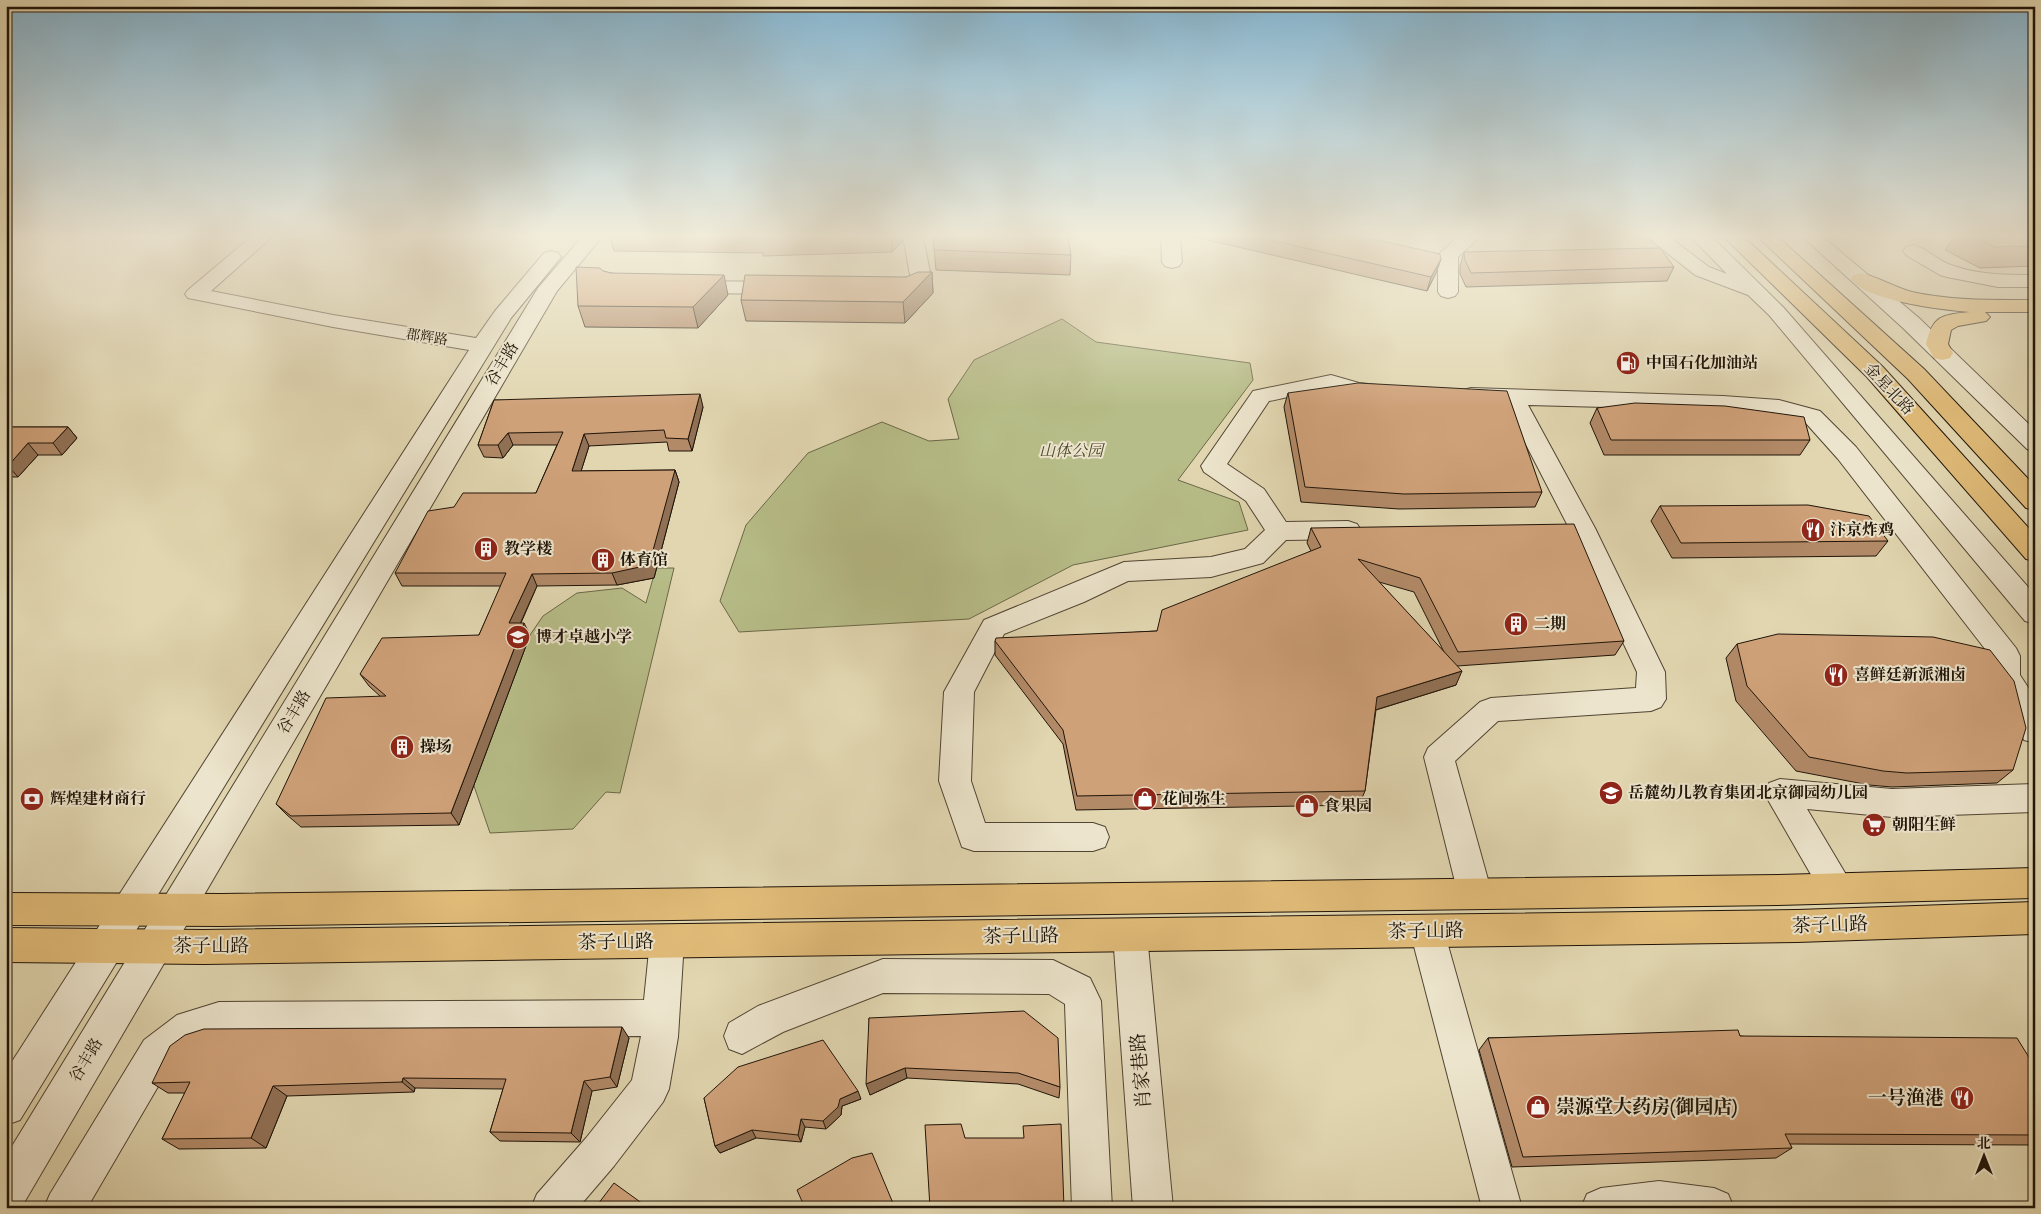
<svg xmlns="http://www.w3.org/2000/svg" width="2041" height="1214" font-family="'IM FELL Double Pica','Noto Serif SC',serif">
<rect width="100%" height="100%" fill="#e1d6b0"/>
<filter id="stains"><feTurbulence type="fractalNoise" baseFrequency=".004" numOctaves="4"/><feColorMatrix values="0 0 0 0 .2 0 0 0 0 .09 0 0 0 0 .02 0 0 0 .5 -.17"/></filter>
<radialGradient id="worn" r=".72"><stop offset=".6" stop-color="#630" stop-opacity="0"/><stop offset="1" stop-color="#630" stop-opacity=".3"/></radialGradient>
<g fill="#b7bd88" stroke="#6b6848">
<polygon points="1062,319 1096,342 1250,363 1253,380 1178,480 1239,502 1248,530 1073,565 969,619 739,632 720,601 746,525 808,453 882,422 929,441 959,439 948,399 974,360"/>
<polygon points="656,568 674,568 620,793 606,792 573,829 490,833 473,783 530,635 543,616 577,593 622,588 646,603"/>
</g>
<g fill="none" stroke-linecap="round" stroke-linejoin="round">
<g stroke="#504432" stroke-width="2">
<g id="minor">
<polygon points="251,237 272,237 211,291 333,315 476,338 495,311 544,253 551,251 558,253 561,257 511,318 20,1120 6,1125 6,1071 469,350 333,327 188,298 185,294 188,290"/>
<polygon points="582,237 602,237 557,291 21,1208 6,1208 6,1156 538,288"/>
<path d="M903,237h20l9,45c-9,14 -27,16 -42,12l-3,-4 3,-4 14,-2 7,-4z"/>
<polygon points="1161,237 1180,237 1182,262 1179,266 1172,268 1165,266 1162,262"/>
<polygon points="1458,237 1480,237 1458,257 1458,292 1455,296 1448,298 1441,296 1438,292 1438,255"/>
<polygon points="1647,237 1669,237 1709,267 1727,274 1691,237 1712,237 1783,307 2035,595 2035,624 2025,621 1769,315 1748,295 1695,275"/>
<polygon points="1803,237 1823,237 1919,318 2035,430 2035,452 2027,449 1903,328"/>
<path d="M1913,245c15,4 26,17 41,21 26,9 54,9 81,9v12h-37l-51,-10 -7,-2 -34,-20 -3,-4 3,-4z"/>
<polygon points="690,281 779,282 786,284 789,288 786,292 779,294 690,293 683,291 680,287 683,283"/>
<path d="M1331,375l28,8 27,3 3,5 -3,5c-22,5 -34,-4 -55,-7 -10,-1 -49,10 -62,12l-42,63 37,25 22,33 62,-1 9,3 4,6 -4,6 -9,3 -62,1 -23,23 -52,14 -83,4 -44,21 -80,32 -30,58 -3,89 14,42h108l12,4 4,10 -4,10 -12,4h-119l-12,-4 -23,-66 5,-89 40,-72 140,-58 87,-5 34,-8 20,-19 -19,-29 -42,-29 -3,-6 52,-75z"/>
<polygon points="1471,388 1723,396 1779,400 1820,411 1856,447 2016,648 2020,656 2020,675 2035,698 2035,743 2024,740 2020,731 2019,724 1990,676 1992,658 1838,459 1804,421 1778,414 1723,410 1528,405 1595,528 1665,672 1666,699 1661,707 1651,711 1498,721 1455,761 1492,894 1487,905 1475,909 1463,905 1458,894 1424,757 1428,748 1480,702 1491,698 1636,688 1637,672 1569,528 1505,404 1463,400 1460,395 1463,390"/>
<polygon points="1780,779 1892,789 2035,784 2035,812 1892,817 1807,809 1854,888 1849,899 1837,903 1825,899 1764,793 1769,783"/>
<polygon points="1427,915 1439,920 1444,931 1522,1208 1482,1208 1410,931 1415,920"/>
<polygon points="1130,919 1142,923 1147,935 1173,1208 1133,1208 1113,935 1118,923"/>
<polygon points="667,925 679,929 684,941 678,1037 669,1089 663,1102 614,1166 578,1208 531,1208 537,1194 586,1138 632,1080 641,1036 219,1038 200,1044 170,1066 87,1208 44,1208 50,1194 144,1040 177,1015 219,1002 644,1000 650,941 655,929"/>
<polygon points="883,959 1053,960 1090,978 1101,1001 1112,1208 1072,1208 1065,1004 1049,994 883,993 783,1032 742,1054 729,1049 724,1036 729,1023 758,1006"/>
<polygon points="1659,1181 1714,1188 1728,1194 1734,1208 1581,1208 1587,1194 1601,1188"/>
</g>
</g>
<g stroke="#1f1408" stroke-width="2">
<g id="major">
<polygon points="1724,237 1744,237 1883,367 2035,535 2035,561 2026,559 1867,377"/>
<polygon points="1758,237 1778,237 1924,369 2035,486 2035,510 2026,508 1908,379"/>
<path d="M1861,273c17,4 33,14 51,19 40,9 82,8 123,8v12h-50l5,5 -4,4 -28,5 -7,4 -3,14 5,9 -3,5 -8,2 -8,-2 -8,-14c7,-29 16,-29 44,-32 -26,-2 -104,-11 -119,-33l3,-4z"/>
<polygon points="2035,868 2035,898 1778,905 222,926 6,925 6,893 222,894 1778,875"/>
<polygon points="2035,902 2035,934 1797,942 204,964 6,962 6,928 204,930 1797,910"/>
</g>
</g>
<use href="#minor" fill="#ece4cc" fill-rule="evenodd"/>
<use href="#major" fill="#e0bb78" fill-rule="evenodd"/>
</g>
<g fill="#b28a68" stroke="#1f1408" fill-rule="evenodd">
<polygon points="610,237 902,237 902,242 892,252 763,256 763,253 614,251"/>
<polygon points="933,237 1071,255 1070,275 936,270"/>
<polygon points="1195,237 1364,237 1441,259 1436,273 1427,291"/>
<polygon points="1954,237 2035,237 2035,266 1980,268 1945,250"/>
<polygon points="1464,252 1674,267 1667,281 1466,287 1460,274 1460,266"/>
<polygon points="603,271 611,273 728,295 698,328 585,327 578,306"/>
<polygon points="932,272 933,293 905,323 746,321 741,300 906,277"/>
<polygon points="1288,393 1542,492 1535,507 1399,509 1301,502 1284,407"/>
<polygon points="494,400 703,407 692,451 669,451 667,442 589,446 581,471 675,470 679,482 654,578 617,585 537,586 521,623 530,635 459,825 301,827 287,815 276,804 381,697 369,686 360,674 479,635 501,586 402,586 395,573 454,507 536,493 557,445 513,445 503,458 484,457 478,445"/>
<polygon points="1597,408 1810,440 1800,455 1604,455 1590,423"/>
<polygon points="6,427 68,427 77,438 62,455 38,455 18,477 6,477"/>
<polygon points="1660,506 1888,541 1876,556 1672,558 1651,521"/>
<path d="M1311,528l313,113 -9,14 -158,11 -1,19 -80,25 -11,81 -6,14 -283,5 -13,-66 -68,-89v-14l162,-10 154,-80 -4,-8zM1379,582l35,10 30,60z"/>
<polygon points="1737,644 2013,770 1997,783 1892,787 1869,785 1796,771 1736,701 1726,658"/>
<polygon points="869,1018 1060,1087 1059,1098 1018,1084 907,1078 870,1095"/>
<polygon points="1740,1036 2035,1067 2035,1145 1790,1144 1792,1148 1776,1158 1512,1167 1479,1050 1488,1038"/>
<polygon points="629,1038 617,1087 592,1091 580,1142 500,1141 490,1132 503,1089 415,1088 414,1092 287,1096 266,1148 179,1149 162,1139 185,1093 168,1093 152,1083"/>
<polygon points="704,1098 861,1099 842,1106 841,1115 826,1129 805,1127 801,1142 756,1138 720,1153 715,1146"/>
</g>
<g fill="#917155" stroke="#1f1408">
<polygon points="891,237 902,237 902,242 892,252"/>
<polygon points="1441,259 1436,273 1427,291 1431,277"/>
<polygon points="932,272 933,293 905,323 903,302"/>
<polygon points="724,275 728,295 698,328 693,307"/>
<polygon points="700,394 703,407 692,451 688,439"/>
<polygon points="68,427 77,438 62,455 53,443"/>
<polygon points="508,433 513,445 503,458 498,445"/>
<polygon points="584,434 589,446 577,484 572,471"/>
<polygon points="28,443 38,455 18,477 8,466"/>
<polygon points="675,470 679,482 654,578 617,585 612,573"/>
<polygon points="532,574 537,586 515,635 509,623"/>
<polygon points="524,623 530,635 459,825 451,813"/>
<polygon points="1462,671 1456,685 1372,711 1377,697"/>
<polygon points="622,1027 629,1038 617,1087 610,1077"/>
<polygon points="905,1068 907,1078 870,1095 866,1084"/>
<polygon points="403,1078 415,1088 414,1092 402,1082"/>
<polygon points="584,1081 592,1091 580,1142 571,1133"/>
<polygon points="273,1086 287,1096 266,1148 251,1138"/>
<polygon points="858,1091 861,1099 842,1106 841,1115 826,1129 823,1121 840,1099"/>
<polygon points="801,1119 805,1127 801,1142 798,1135"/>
<polygon points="752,1130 756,1138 720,1153 715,1146"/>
</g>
<g fill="#cfa179" stroke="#1f1408">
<polygon points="933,237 1068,237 1071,255 934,250"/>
<polygon points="1257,237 1364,237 1440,254 1441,259 1431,277"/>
<polygon points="1974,237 2035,237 2035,246 1995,247"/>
<polygon points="1660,248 1674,267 1471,273 1465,260 1464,252"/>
<polygon points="576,267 600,268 603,271 611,273 724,275 693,307 578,306"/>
<polygon points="918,272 932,272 903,302 741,300 745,275 906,277"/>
<polygon points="1358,383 1507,391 1542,492 1404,494 1305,487 1288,393"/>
<polygon points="700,394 688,439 666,438 664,430 584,434 572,471 675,470 649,565 612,573 532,574 509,623 524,623 451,813 291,816 276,804 326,698 386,696 360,674 382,638 479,635 506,573 395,573 428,511 454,507 463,493 536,493 563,432 508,433 498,445 478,445 494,400"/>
<polygon points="1635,403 1725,406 1804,417 1810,440 1611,440 1597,408"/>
<polygon points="6,427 68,427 53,443 28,443 8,466 6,466"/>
<polygon points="1808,505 1869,516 1888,541 1681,543 1660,506"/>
<polygon points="1574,524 1624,641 1458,652 1420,578 1358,559 1462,671 1377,697 1365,791 1077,796 1063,730 995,641 996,638 1157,631 1162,610 1321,547 1311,528"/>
<polygon points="1778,634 1933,637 1990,650 2014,681 2026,728 2013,770 1907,773 1883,771 1809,757 1747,686 1737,644"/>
<polygon points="1024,1011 1058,1038 1060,1087 1018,1073 905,1068 866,1084 869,1018"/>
<polygon points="622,1027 610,1077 584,1081 571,1133 490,1132 506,1079 403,1078 402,1082 273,1086 251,1138 162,1139 190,1082 152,1083 170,1046 185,1035 204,1029"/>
<polygon points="1738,1030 1740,1036 2017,1038 2035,1067 2035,1135 1785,1134 1792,1148 1523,1157 1488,1038"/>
<polygon points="823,1040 858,1091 840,1099 838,1107 823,1121 801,1119 798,1135 752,1130 715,1146 704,1098 738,1067"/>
<polygon points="961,1124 965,1138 1024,1138 1023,1126 1061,1124 1064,1208 930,1208 925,1125"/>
<polygon points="872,1153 895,1208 805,1208 797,1190 852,1158"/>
<polygon points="614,1183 643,1204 641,1208 595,1208"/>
</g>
<linearGradient id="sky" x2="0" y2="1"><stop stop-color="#86b6d1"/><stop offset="0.58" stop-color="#f2eddb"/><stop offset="1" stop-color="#f2eddb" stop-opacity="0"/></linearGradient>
<rect width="2041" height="407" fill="url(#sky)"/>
<defs>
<g id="fuel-disc" transform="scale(1.25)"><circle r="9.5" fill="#8f2418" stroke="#ece4cc"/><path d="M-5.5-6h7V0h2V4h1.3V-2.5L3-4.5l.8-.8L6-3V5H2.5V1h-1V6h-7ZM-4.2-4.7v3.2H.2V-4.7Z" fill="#fff"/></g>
<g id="restaurant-disc" transform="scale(1.25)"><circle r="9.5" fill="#8f2418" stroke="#ece4cc"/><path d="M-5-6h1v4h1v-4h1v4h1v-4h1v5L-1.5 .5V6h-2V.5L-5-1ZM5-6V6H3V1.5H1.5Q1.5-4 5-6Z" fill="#fff"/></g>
<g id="building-disc" transform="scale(1.25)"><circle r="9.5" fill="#8f2418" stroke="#ece4cc"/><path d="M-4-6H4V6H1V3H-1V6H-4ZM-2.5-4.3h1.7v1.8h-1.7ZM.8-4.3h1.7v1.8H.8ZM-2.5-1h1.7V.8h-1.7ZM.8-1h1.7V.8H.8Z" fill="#fff"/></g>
<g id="school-disc" transform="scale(1.25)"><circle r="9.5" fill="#8f2418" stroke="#ece4cc"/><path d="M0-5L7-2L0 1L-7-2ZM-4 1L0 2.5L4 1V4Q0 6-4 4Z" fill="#fff"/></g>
<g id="bank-disc" transform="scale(1.25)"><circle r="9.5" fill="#8f2418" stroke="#ece4cc"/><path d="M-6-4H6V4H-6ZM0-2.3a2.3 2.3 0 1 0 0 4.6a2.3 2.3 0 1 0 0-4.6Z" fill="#fff"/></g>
<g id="shop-disc" transform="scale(1.25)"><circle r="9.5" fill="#8f2418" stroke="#ece4cc"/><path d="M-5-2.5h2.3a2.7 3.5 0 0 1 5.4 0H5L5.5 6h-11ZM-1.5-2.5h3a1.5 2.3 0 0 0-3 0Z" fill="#fff"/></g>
<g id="supermarket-disc" transform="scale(1.25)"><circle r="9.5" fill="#8f2418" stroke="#ece4cc"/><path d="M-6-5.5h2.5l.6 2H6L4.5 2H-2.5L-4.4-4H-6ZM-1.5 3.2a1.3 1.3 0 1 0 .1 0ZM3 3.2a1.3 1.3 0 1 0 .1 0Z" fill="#fff"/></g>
</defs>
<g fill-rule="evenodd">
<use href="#fuel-disc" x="1628" y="363"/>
<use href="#restaurant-disc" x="1813" y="530"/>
<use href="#building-disc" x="486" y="549"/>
<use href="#building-disc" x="603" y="560"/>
<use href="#building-disc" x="1516" y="624"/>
<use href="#school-disc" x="518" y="637"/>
<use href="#restaurant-disc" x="1836" y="675"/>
<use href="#building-disc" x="402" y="747"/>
<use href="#school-disc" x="1611" y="793"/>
<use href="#bank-disc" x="32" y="799"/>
<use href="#shop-disc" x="1145" y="799"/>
<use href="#shop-disc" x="1307" y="806"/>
<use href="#supermarket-disc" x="1874" y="825"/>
<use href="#restaurant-disc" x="1962" y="1098"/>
<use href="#shop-disc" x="1538" y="1107"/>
</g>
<g text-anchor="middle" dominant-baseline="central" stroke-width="4" stroke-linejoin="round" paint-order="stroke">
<g font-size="14" fill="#1f1408" stroke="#ece4cc">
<text transform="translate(427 337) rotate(9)">郡辉路</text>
</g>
<g font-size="16" font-weight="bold" fill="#1f1408" stroke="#ece4cc" text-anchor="start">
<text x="1646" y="363">中国石化加油站</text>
<text x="1830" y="530">汴京炸鸡</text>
<text x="504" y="549">教学楼</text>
<text x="620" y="560">体育馆</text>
<text x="1534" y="624">二期</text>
<text x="536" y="637">博才卓越小学</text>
<text x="1854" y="675">喜鲜廷新派湘卤</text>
<text x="420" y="747">操场</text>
<text x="1628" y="793">岳麓幼儿教育集团北京御园幼儿园</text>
<text x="50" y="799">辉煌建材商行</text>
<text x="1162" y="799">花间弥生</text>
<text x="1324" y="806">食果园</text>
<text x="1892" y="825">朝阳生鲜</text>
</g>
<g font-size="16" fill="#1f1408" stroke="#ece4cc">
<text transform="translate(502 364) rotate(-59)">谷丰路</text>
<text transform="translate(1889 389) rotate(47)">金星北路</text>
<text transform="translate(294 712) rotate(-59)">谷丰路</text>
<text transform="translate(86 1060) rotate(-59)">谷丰路</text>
</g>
<g font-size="16" font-style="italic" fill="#4d472e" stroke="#ece4cc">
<text x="1071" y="451">山体公园</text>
</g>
<g font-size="19" fill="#1f1408" stroke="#ece4cc">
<text transform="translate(1830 925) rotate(-2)">茶子山路</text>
<text transform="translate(1426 931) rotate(-1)">茶子山路</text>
<text transform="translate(1021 936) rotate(-1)">茶子山路</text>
<text transform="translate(616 942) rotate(-1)">茶子山路</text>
<text x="211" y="946">茶子山路</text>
<text transform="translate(1141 1071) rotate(-95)">肖家巷路</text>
</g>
<g font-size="19" font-weight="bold" fill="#1f1408" stroke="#ece4cc" text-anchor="end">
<text x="1944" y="1098">一号渔港</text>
<text x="1556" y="1107" text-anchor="start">崇源堂大药房(御园店)</text>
</g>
</g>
<rect width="2041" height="1214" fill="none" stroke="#e1d6b0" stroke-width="25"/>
<rect x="8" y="8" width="2026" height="1199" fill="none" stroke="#1f1408" stroke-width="2.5"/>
<rect x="12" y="12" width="2016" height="1189" fill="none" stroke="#1f1408"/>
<g transform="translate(1984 1156)" stroke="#ece4cc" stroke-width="4" paint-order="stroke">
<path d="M0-4L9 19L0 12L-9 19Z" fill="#1f1408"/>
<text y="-8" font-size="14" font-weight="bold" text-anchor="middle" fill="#1f1408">北</text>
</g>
<rect width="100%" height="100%" filter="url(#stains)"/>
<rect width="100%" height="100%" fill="url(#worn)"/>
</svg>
